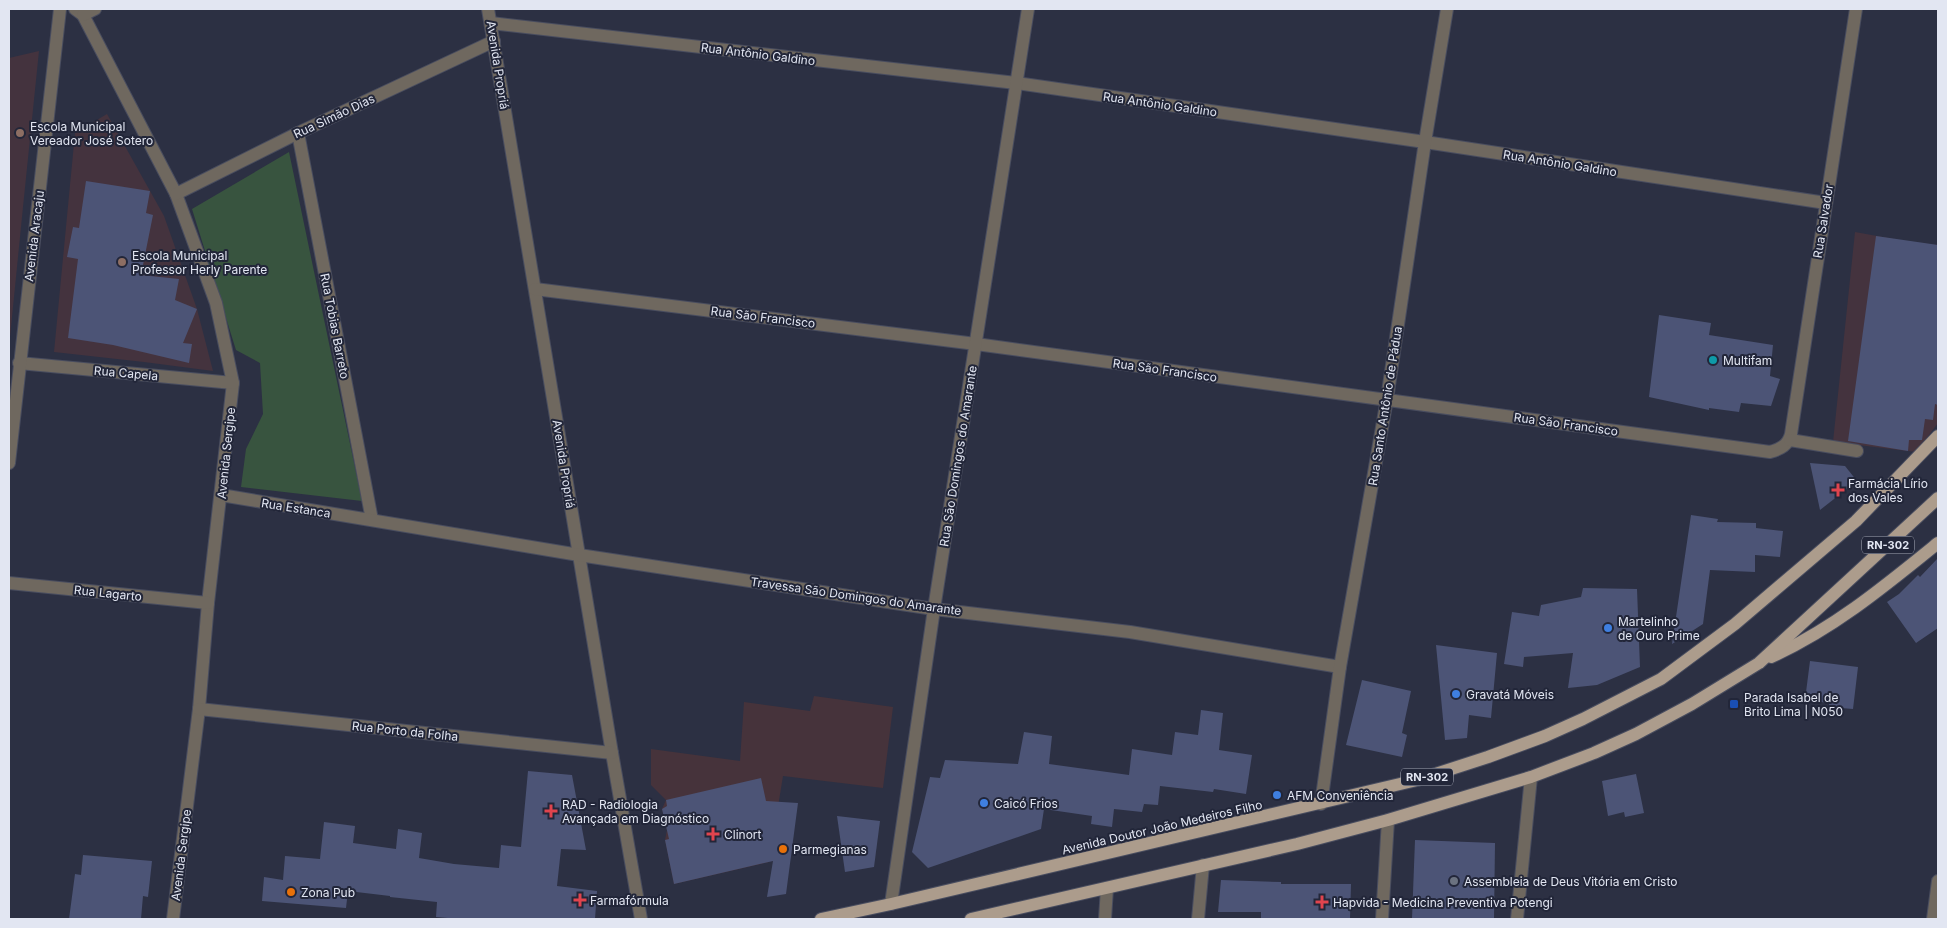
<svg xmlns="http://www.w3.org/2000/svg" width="1947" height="928" font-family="Inter,sans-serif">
<rect width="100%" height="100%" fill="#2c3043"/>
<g fill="#44333e">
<polygon points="39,51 23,207 9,347 9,58"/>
<polygon points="107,114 164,216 197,309 213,371 144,362 54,352 75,133"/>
<polygon points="1855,232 1910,242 1938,245 1938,423 1916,452 1833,442"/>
</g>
<polygon fill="#46333b" points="814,696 893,707 883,788 783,776 769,862 674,884 665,840 667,830 662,809 666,800 651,785 651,749 740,761 744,702 810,711"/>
<polygon fill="#38543f" points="289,152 362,501 241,487 246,449 263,414 260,363 236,350 192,209"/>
<g fill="#4c5476">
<polygon points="86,181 150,191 146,213 153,215 141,275 179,279 175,300 197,309 183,343 192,344 189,363 113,345 68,338 78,259 67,257 73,227 79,228"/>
<polygon points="1876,236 1938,245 1938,405 1935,404 1933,420 1925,419 1922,440 1909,440 1908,451 1848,441"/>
<polygon points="1659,315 1711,323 1709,335 1773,345 1770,376 1780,379 1771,406 1741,403 1739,412 1709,408 1709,410 1649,397"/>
<polygon points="1810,463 1845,466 1857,481 1820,510"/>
<polygon points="1691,515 1718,519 1717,522 1756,523 1756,528 1783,531 1780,557 1755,555 1755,572 1710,570 1703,624 1672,644"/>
<polygon points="1938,558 1938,628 1916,643 1887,602 1899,594 1918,575 1920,577"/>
<polygon points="1583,588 1637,589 1640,667 1597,685 1568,688 1573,653 1524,657 1523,667 1504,664 1512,612 1539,616 1541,605 1581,597"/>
<polygon points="1436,645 1497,653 1491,718 1469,715 1467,738 1445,740"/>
<polygon points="1810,661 1858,667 1853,709 1829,707 1829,703 1805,700"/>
<polygon points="1362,680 1411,691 1402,733 1407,735 1402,757 1346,745"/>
<polygon points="1201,710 1223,713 1219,750 1252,755 1246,794 1214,789 1213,792 1160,786 1158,805 1144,804 1142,812 1114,809 1112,827 1091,824 1092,816 1044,809 1041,829 928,868 912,852 930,777 940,778 945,760 1018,764 1024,732 1052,736 1049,764 1129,775 1132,749 1172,755 1175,732 1198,735"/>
<polygon points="528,771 572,775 586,850 561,849 557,886 597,891 595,919 459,919 436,917 437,902 390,897 390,896 348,891 346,908 262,901 264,877 283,880 285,856 320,859 324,822 355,826 353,843 396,849 398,829 422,833 419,858 454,864 499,868 501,845 521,847"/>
<polygon points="1636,774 1644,813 1625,817 1624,812 1608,816 1602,781"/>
<polygon points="761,778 766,801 798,803 786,894 767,897 773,861 674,884 665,840 669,839 662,809 667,806 666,800"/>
<polygon points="837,816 880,821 874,867 845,872"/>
<polygon points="1415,840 1495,843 1494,919 1412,919"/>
<polygon points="83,855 152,861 148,897 143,896 141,919 69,919 75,874 81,875"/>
<polygon points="1221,880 1281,882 1281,884 1351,884 1350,919 1261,919 1261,912 1218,912"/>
</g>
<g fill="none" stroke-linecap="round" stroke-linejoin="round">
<g stroke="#494d5f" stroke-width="14">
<g id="minor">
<polyline points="75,9 83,15 176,194 216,303 233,383 208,603 199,709 173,919"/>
<polyline points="488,9 612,753 641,919"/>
<polyline points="83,15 95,9"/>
<polyline points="491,23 1016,83 1425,142 1826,203"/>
<polyline points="298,133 372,520"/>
<polyline points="176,194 298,133 494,41"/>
<path d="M535,289l441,55 794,108c11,-3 18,-7 21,-18l65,-425"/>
<polyline points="19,363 233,383"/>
<polyline points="1790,440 1857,451"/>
<polyline points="9,463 60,9"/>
<polyline points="221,495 579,555 934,609 1130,632 1340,667"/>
<polyline points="9,583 208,603"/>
<polyline points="199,709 612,753"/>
<polyline points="1321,804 1340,667 1387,399 1425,142 1447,9"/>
<polyline points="891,904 934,609 1028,9"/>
<polyline points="1105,919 1107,888"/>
<polyline points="1198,919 1203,865"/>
<polyline points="1382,919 1388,820"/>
<polyline points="1517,919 1531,777"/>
<polyline points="1933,919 1938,881"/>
</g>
</g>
<g stroke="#494d5f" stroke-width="14">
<g id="major">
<path d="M1771,657c62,-28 114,-71 167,-114"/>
<polyline points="821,919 891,904 1417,780 1488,757 1545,736 1583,719 1661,679 1735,624 1856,521 1938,436"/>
<polyline points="971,919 1297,844 1388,820 1531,777 1594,753 1636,734 1692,704 1759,663 1938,498"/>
</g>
</g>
<use href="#minor" stroke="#6f685f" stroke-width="12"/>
<use href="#major" stroke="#ac9c8c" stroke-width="12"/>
</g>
<g fill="#8d6e63" stroke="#222639" stroke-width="2">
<circle cx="20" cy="133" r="5"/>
<circle cx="122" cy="262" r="5"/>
</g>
<circle fill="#0f9aa8" stroke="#222639" stroke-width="2" cx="1713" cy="360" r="5"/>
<g fill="#e0444e" stroke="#222639" stroke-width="2">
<path d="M1835.5 482.5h5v5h5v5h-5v5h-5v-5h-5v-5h5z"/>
<path d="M548.5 803.5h5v5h5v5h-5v5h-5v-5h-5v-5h5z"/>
<path d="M710.5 826.5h5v5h5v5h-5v5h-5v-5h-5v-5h5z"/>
<path d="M577.5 892.5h5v5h5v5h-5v5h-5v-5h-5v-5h5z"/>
<path d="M1319.5 894.5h5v5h5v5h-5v5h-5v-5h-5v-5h5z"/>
</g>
<g fill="#3f7fe0" stroke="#222639" stroke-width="2">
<circle cx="1608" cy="628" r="5"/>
<circle cx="1456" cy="694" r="5"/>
<circle cx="1277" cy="795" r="5"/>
<circle cx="984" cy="803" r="5"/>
</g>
<rect fill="#1a4fb4" stroke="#222639" stroke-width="2" x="1729" y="699" width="10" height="10" rx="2.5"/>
<g fill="#e8710a" stroke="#222639" stroke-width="2">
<circle cx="783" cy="849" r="5"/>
<circle cx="291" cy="892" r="5"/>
</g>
<circle fill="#6b7280" stroke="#222639" stroke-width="2" cx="1454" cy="881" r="5"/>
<g text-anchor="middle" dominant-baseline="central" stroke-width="4" stroke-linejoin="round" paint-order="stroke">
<g fill="#222639" stroke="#a8acba" stroke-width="1">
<rect x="1862" y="536.5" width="52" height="17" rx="4"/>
<rect x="1401" y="768.5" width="52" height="17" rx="4"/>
</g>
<g font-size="11" font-weight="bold" fill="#e2e6f2">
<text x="1888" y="545">RN-302</text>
<text x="1427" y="777">RN-302</text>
</g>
<g font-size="12" fill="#e2e6f2" stroke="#222639">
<text transform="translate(758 54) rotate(7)">Rua Antônio Galdino</text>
<text transform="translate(498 65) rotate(81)">Avenida Propriá</text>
<text transform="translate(1160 104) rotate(8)">Rua Antônio Galdino</text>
<text transform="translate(334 116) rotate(-25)">Rua Simão Dias</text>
<text transform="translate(1560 163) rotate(9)">Rua Antônio Galdino</text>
<text transform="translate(1823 221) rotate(-81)">Rua Salvador</text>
<text transform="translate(34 236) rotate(-83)">Avenida Aracaju</text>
<text transform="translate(763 317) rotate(7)">Rua São Francisco</text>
<text transform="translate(335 326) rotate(79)">Rua Tobias Barreto</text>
<text transform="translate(1165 370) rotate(8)">Rua São Francisco</text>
<text transform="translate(126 373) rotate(5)">Rua Capela</text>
<text transform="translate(1385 406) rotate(-81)">Rua Santo Antônio de Pádua</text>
<text transform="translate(1566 424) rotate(8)">Rua São Francisco</text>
<text transform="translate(226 453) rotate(-84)">Avenida Sergipe</text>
<text transform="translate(958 456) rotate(-81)">Rua São Domingos do Amarante</text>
<text transform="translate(564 464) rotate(81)">Avenida Propriá</text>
<text transform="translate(296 508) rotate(9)">Rua Estanca</text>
<text transform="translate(108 593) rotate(6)">Rua Lagarto</text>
<text transform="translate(856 596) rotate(8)">Travessa São Domingos do Amarante</text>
<text transform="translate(405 731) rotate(6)">Rua Porto da Folha</text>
<text transform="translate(1162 827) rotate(-13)">Avenida Doutor João Medeiros Filho</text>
<text transform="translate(181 855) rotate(-83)">Avenida Sergipe</text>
</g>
<g font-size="12" fill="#e2e6f2" stroke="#222639" text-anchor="start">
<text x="30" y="126">Escola Municipal<tspan x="30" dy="14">Vereador José Sotero</tspan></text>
<text x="132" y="255">Escola Municipal<tspan x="132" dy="14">Professor Herly Parente</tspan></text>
<text x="1723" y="360">Multifam</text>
<text x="1848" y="483">Farmácia Lírio<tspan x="1848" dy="14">dos Vales</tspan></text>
<text x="1618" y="621">Martelinho<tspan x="1618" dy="14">de Ouro Prime</tspan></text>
<text x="1466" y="694">Gravatá Móveis</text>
<text x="1744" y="697">Parada Isabel de<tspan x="1744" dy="14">Brito Lima | N050</tspan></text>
<text x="1287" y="795">AFM Conveniência</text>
<text x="994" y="803">Caicó Frios</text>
<text x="562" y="804">RAD - Radiologia<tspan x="562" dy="14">Avançada em Diagnóstico</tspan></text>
<text x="724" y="834">Clinort</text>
<text x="793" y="849">Parmegianas</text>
<text x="1464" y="881">Assembleia de Deus Vitória em Cristo</text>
<text x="301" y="892">Zona Pub</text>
<text x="590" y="900">Farmafórmula</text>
<text x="1333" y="902">Hapvida - Medicina Preventiva Potengi</text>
</g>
</g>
<rect width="1947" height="928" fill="none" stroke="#e2e6f2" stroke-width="20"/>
</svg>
